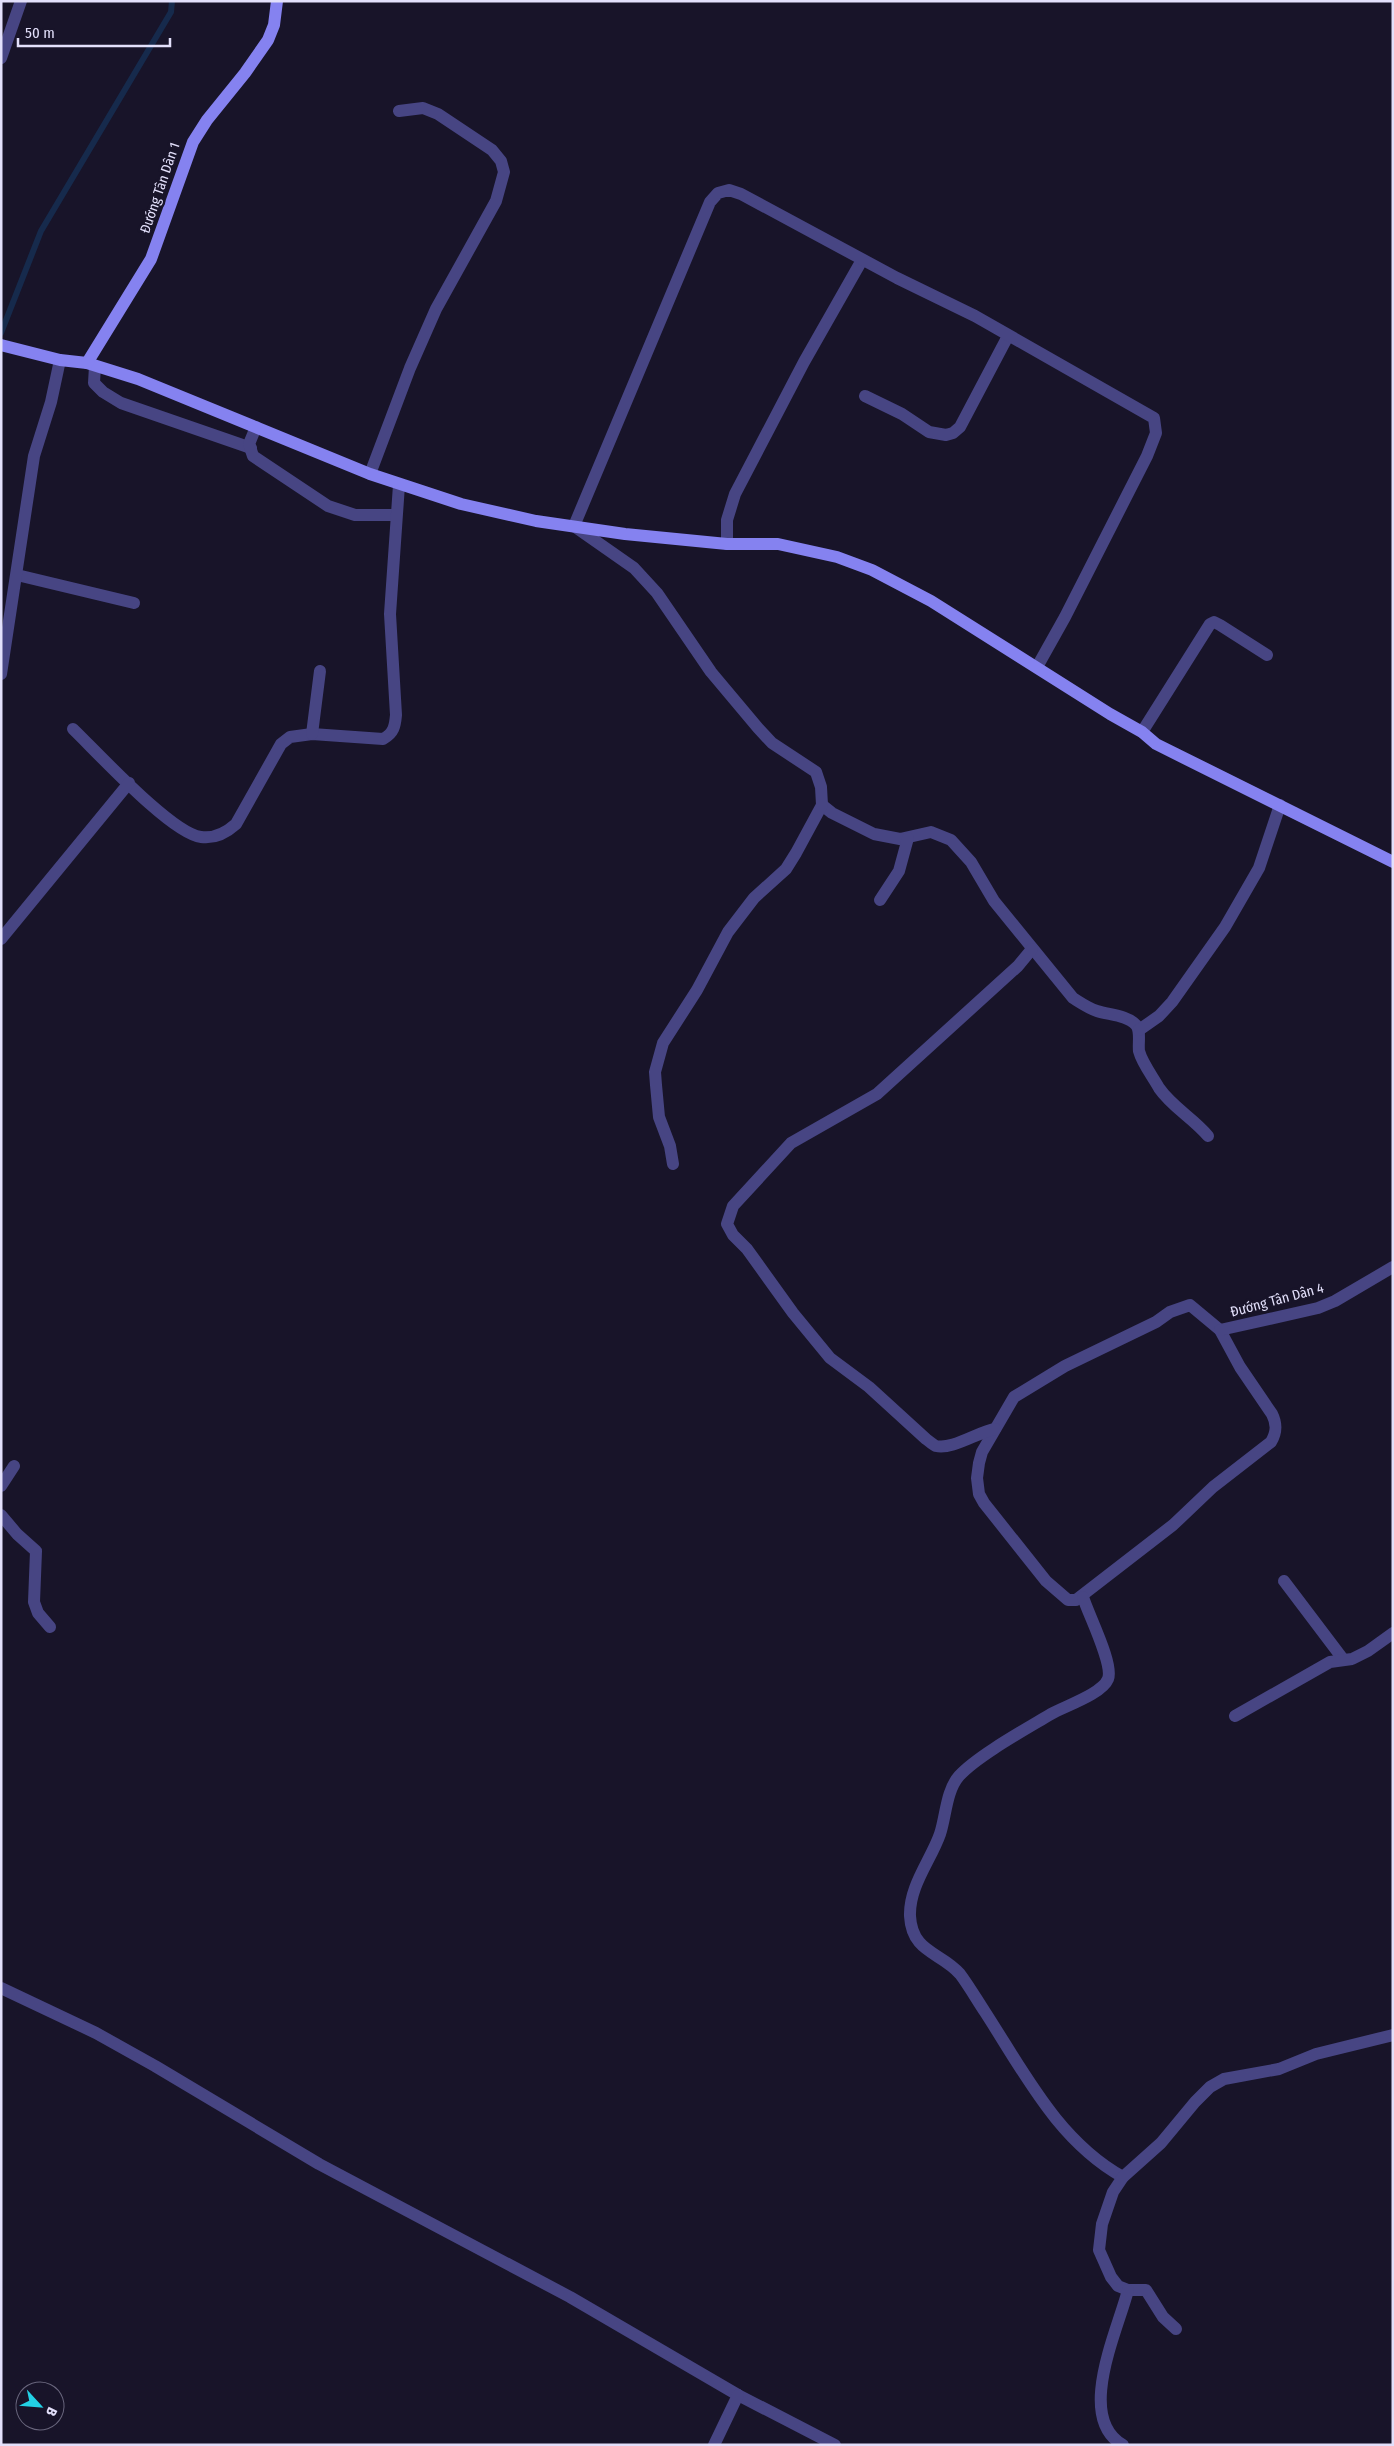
<svg xmlns="http://www.w3.org/2000/svg" width="1394" height="2446" font-family="'Fira Sans Condensed',sans-serif">
<rect width="100%" height="100%" fill="#181429"/>
<g fill="none" stroke-linecap="round" stroke-linejoin="round">
<polyline stroke="#162a4c" stroke-width="6" points="1,333 41,231 171,12 172,1"/>
<g stroke="#474583" stroke-width="12">
<polyline points="1,58 21,1"/>
<polyline points="95,366 94,383 103,392 121,403 251,448"/>
<polyline points="865,396 902,414 929,432 946,435 953,433 960,427 1008,336"/>
<polyline points="256,427 249,444 253,456 328,506 355,515 396,515"/>
<polyline points="370,474 410,368 436,309 496,201 504,172 501,161 492,150 438,114 423,108 399,111"/>
<polyline points="727,544 727,520 735,494 804,362 862,260"/>
<polyline points="17,575 134,603"/>
<polyline points="1,674 34,456 51,402 60,360"/>
<path d="M73,729c25,24 99,105 128,108 14,2 25,-4 35,-13l45,-80 9,-7 22,-3 71,5c11,-6 12,-13 13,-24l-6,-101 9,-129"/>
<polyline points="1142,732 1210,624 1214,622 1220,625 1267,655"/>
<polyline points="312,734 320,671"/>
<path d="M822,805l10,8 42,21 26,5 31,-7 20,8 20,22 23,39 79,97c8,5 15,10 24,13 12,4 30,4 39,14 5,6 2,18 3,26 3,12 14,26 20,37 13,19 34,30 49,48"/>
<polyline points="880,900 899,871 908,838"/>
<polyline points="1,939 129,783"/>
<polyline points="1139,1030 1159,1016 1172,1002 1225,927 1259,868 1280,805"/>
<polyline points="673,1164 670,1146 659,1117 656,1085 655,1072 663,1043 697,990 728,932 754,898 786,869 796,853 822,805 821,787 816,772 772,743 758,728 711,672 657,593 634,568 574,526 710,202 718,193 729,190 741,194 897,278 975,316 1154,418 1156,433 1147,456 1065,617 1037,667"/>
<path d="M1190,1305l30,25 20,37 32,47c5,10 5,18 -1,28l-58,45 -40,38 -97,75h-8l-22,-19 -62,-78 -5,-9 -2,-16 2,-15 3,-11 32,-55 51,-31 91,-44 14,-10z"/>
<polyline points="1220,1330 1318,1308 1335,1301 1393,1267"/>
<path d="M995,1429c-17,3 -43,21 -59,17 -3,-1 -7,-5 -10,-7l-57,-52 -39,-29 -37,-45 -46,-64 -14,-14 -6,-11 6,-18 58,-63 86,-49 141,-128 14,-17"/>
<polyline points="1,1486 14,1466"/>
<polyline points="1,1515 17,1534 36,1551 34,1602 38,1613 50,1627"/>
<polyline points="1284,1581 1343,1659"/>
<path d="M1083,1597c5,17 31,67 25,82 -6,15 -43,27 -57,35 -25,15 -74,42 -92,62 -13,15 -13,40 -19,58 -9,26 -31,52 -30,82 2,37 31,36 50,58 9,12 17,26 25,38 39,60 73,129 138,165"/>
<polyline points="1235,1716 1330,1662 1352,1659 1368,1651 1393,1633"/>
<polyline points="1,1988 96,2033 155,2066 319,2164 570,2297 738,2395 835,2445"/>
<polyline points="1176,2329 1163,2317 1146,2290 1128,2290 1118,2286 1111,2277 1099,2250 1102,2224 1113,2192 1123,2177 1161,2143 1195,2102 1210,2087 1224,2079 1279,2069 1316,2054 1393,2035"/>
<polyline points="714,2445 738,2395"/>
<path d="M1123,2445c-48,-27 -5,-115 5,-155"/>
</g>
<g stroke="#8582f0" stroke-width="12">
<polyline points="1,345 60,360 87,363 138,379 370,474 461,504 536,521 625,534 727,544 778,544 837,557 872,570 931,601 1110,714 1142,732 1156,744 1393,862"/>
<polyline points="87,363 151,259 193,142 207,120 245,73 268,40 274,25 277,1"/>
</g>
</g>
<g text-anchor="middle" dominant-baseline="central" stroke-width="5" stroke-linejoin="round" paint-order="stroke">
<g font-size="14" fill="#e3e0fb" stroke="#181429">
<text transform="translate(160 188) rotate(-71)">Đướng Tân Dân 1</text>
<text transform="translate(1277 1300) rotate(-15)">Đướng Tân Dân 4</text>
</g>
</g>
<rect width="1394" height="2446" fill="none" stroke="#e3e0fb" stroke-width="5"/>
<g transform="translate(40 2406) rotate(116)"><circle r="24" fill="#181429" stroke="#69667d"/>
<path d="M0-4L9 19L0 12L-9 19Z" fill="#23d1e5"/>
<text y="-8" font-size="14" font-weight="bold" text-anchor="middle" fill="#e3e0fb">B</text>
</g>
<path d="M18 38v8h152v-8" fill="none" stroke="#e3e0fb" stroke-width="2.5"/>
<text x="25" y="38" font-size="15" fill="#e3e0fb" stroke="#181429" stroke-width="4" paint-order="stroke">50 m</text>
</svg>
